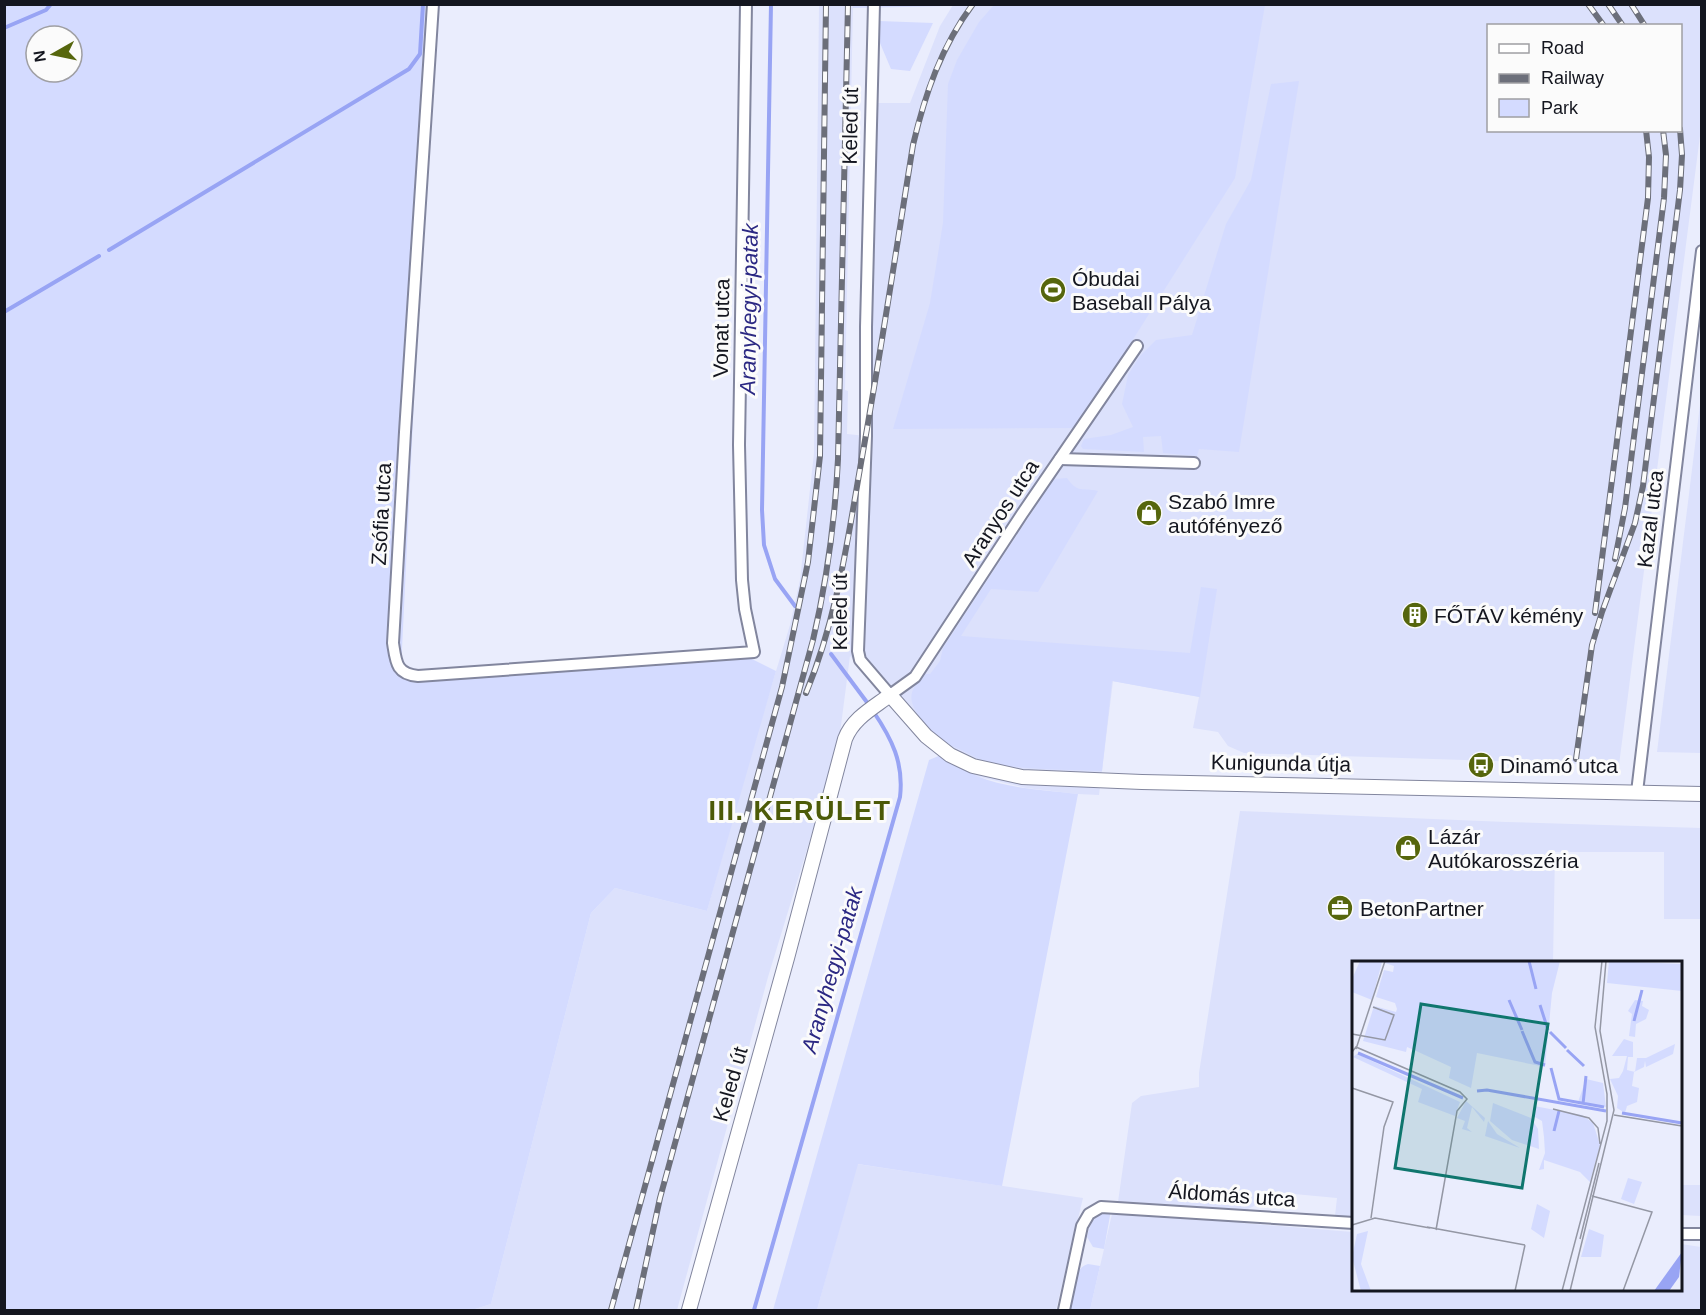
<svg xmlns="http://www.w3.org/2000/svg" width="1706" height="1315" font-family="Helvetica,sans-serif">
<rect width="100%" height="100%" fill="#eaedfd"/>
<g fill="#dce1fc" fill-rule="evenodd">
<path d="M819,5h34l-8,385 3,1 -1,43 19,2 12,-333h32l30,-77 13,-21h748v123l-82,637 -375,-12 -16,-7 -10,-14 -25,-4 6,-31 -86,-16 -14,114 -21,-1 -52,-6 -50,-12 -35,-21 -91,-99 -10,77 -21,77 -51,167 -91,333h-205l19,-6 100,-391 24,-25 92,23 39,-141 44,-145 10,-45 14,-127zM1488,26h192v104h-192z"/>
<polygon points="1701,397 1701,753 1657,752"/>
<polygon points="1240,811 1506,822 1701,828 1701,919 1664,919 1664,852 1555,852 1553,962 1354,962 1353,1217 1335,1216 1337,1198 1261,1191 1254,1206 1244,1211 1118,1202 1132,1103 1141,1096 1199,1087 1199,1073"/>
<polygon points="857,1164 1083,1198 1056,1310 817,1310"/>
<polygon points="1681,1185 1701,1185 1701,1216 1681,1215"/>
<polygon points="1116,1210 1241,1220 1242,1223 1353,1232 1354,1290 1680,1290 1681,1244 1701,1247 1701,1310 1090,1310 1112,1214"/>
</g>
<g fill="#d4dbff" fill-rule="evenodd">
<polygon points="853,4 952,5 952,6 853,8"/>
<path d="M5,5h428l-32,665 227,-9 112,-8 36,18 -69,240 -92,-23 -24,25 -100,391 -19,6h-467zM36,36h36v36h-36z"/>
<polygon points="994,5 1265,5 1235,178 1077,428 893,429 930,303 943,223 948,84 957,60 979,22"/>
<polygon points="879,21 933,23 910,71 891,69 877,36"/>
<polygon points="1299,81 1239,452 1199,449 1197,456 1163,453 1161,436 1143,437 1144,452 1083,449 1081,446 1084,439 1111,435 1133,427 1122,404 1128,375 1140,356 1156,340 1192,335 1226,224 1251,180 1271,84"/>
<path d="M1067,478c11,16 15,9 31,13l-60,101 -47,-3 -30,47 229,17 11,-66 16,2 -17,108 -88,-16 -10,90c-34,-2 -92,0 -123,-12 -7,-3 -13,-7 -20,-10 -15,-6 -31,-17 -39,-31 -13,-20 -11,-26 4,-44h6l10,-13 3,-13 111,-169z"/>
<path d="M941,755c12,7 24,16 36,21 31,13 68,14 101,18l-76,392 -144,-22 -41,146h-44l156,-550z"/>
<path d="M1111,1210l-7,39 -11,-2 -6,-10c3,-14 8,-25 24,-27z"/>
<path d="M1088,1264l12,2 -10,44h-21c3,-14 3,-42 19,-46z"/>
</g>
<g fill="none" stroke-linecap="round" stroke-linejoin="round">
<g stroke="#98a4f4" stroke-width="4">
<polyline points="771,4 762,510 764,545 775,579 795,606"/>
<polyline points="4,28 46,10 51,4"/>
<polyline points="109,250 409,69 420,54 423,4"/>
<polyline points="4,312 99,256"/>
<polyline points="831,654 869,705"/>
<path d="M754,1310l146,-513c4,-34 -8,-58 -27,-86"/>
</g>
<g stroke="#82869e" stroke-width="14">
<g id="minor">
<path d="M433,4l-28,428 -12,211c3,19 3,31 25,33l336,-24 -9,-43 -3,-29 -3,-135 7,-441"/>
<polyline points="874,4 866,327 866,436 858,651 860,660 890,695 915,677 1022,514 1137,346"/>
<polyline points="1060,459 1194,463"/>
<polyline points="1637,792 1702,251"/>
<polyline points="1680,1234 1702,1234"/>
<polyline points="1064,1310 1082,1226 1089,1214 1101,1207 1354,1223"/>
</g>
</g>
<g stroke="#82869e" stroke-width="16">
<path id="tertiary" d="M689,1310l98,-352 58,-219c8,-21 28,-31 45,-44l36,41 24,19 23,11 49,11 120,5 560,12"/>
</g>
<use href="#minor" stroke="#fff" stroke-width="10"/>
<use href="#tertiary" stroke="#fff" stroke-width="14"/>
<g stroke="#6c6f7a" stroke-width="6">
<g id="rail">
<polyline points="1588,4 1604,26"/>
<polyline points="1608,4 1623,26"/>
<polyline points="1631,4 1645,26"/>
<polyline points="1615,559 1625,508 1664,198 1666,155 1663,130"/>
<polyline points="1595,613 1648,198 1649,157 1646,130"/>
<path d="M806,693c31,-75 41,-150 55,-230 19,-106 35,-212 52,-318 12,-51 28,-98 60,-141"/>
<polyline points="1576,759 1592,645 1602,612 1635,523 1643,486 1680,190 1682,155 1680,129"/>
<polyline points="611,1310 782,687 808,562 820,456 826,4"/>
<path d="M636,1310l24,-112 153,-558c14,-60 22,-119 25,-181l10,-455"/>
</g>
</g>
<use href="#rail" stroke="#fbfbfb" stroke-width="4" stroke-dasharray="11" stroke-linecap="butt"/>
</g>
<defs>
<g id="stadium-disc" transform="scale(1.35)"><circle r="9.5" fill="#56660d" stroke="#fbfbfb"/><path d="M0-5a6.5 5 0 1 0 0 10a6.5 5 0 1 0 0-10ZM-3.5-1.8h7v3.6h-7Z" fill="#fff"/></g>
<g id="shop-disc" transform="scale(1.35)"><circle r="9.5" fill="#56660d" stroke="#fbfbfb"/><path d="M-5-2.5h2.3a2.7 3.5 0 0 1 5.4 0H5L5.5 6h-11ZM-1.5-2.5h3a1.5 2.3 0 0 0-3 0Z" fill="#fff"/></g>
<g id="building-disc" transform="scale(1.35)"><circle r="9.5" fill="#56660d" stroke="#fbfbfb"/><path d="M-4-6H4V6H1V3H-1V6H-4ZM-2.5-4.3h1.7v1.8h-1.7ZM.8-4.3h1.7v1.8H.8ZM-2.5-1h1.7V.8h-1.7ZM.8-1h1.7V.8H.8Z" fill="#fff"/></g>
<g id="bus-disc" transform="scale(1.35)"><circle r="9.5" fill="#56660d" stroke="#fbfbfb"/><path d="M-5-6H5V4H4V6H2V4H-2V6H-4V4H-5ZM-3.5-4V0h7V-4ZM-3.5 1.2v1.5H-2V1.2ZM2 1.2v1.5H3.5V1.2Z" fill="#fff"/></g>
<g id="office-disc" transform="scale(1.35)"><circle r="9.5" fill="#56660d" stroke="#fbfbfb"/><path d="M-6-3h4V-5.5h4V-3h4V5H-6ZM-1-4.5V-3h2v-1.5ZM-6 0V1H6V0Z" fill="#fff"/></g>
</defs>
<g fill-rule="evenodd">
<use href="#stadium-disc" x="1053" y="290"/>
<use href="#shop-disc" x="1149" y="513"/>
<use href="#building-disc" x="1415" y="615"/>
<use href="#bus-disc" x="1481" y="765"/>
<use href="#shop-disc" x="1408" y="848"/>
<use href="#office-disc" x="1340" y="908"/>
</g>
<g text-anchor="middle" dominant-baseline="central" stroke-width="6" stroke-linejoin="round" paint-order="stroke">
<g font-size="21" fill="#14161f" stroke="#fbfbfb">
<text transform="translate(850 126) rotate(-89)">Keled út</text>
<text transform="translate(721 328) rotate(-89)">Vonat utca</text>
<text transform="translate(1000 513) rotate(-57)">Aranyos utca</text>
<text transform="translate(381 514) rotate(-87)">Zsófia utca</text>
<text transform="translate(1650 519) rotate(-83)">Kazal utca</text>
<text transform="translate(839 612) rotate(-90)">Keled út</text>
<text transform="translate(1281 763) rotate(1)">Kunigunda útja</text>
<text transform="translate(730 1084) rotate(-74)">Keled út</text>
<text transform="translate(1232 1195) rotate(4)">Áldomás utca</text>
</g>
<g font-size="21" fill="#14161f" stroke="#fbfbfb" text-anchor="start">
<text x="1072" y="278">Óbudai<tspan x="1072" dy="24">Baseball Pálya</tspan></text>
<text x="1168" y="501">Szabó Imre<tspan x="1168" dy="24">autófényező</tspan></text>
<text x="1434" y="615">FŐTÁV kémény</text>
<text x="1500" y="765">Dinamó utca</text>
<text x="1428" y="836">Lázár<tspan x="1428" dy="24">Autókarosszéria</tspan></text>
<text x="1360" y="908">BetonPartner</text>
</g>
<g font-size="22" font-style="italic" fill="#2b2883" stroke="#fbfbfb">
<text transform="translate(749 309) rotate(-89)">Aranyhegyi-patak</text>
<text transform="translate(832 970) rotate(-74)">Aranyhegyi-patak</text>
</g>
<g font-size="27" font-weight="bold" letter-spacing="1.5" fill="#4c5a08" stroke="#fbfbfb">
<text x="800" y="811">III. KERÜLET</text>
</g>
</g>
<g transform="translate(1352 961)">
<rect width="330" height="330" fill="#eaedfd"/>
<path d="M8,0h200l-8,32 -7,74 -68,-14 -6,35 -22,-10 2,-11 -37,-17 -7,-3 -1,5 -43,-11 11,-35 22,6 1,-3 -2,-6 -19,-6 8,-27 9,2 1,-6 -12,-4 -10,38 -20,-8v-13zM257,0l73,3v27l-75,-8zM283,39l8,1 -1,5 7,4 -3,9 -10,5 -1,13 -6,-1 3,-22 -4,-3zM272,78l9,3v15h-5l-1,13 8,2 2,-14h9l29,-14 -2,10 -27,13 -1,-6 -1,6 -10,5 -2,14 7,2 -2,14 -10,4 -2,7 -8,-5 1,-12 -8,-17 9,-1 4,-7 4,-15h-15zM5,93l103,48 -5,14 -37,-14 4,-13 -69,-32zM234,118l17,4 3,24 -28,-5zM114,140l19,17 -1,4 -12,-15 -5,21 5,4 -10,-3 3,-8 -8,-3zM141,142l38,15 7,11 1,20 -27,-9 -22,-19zM182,145l48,9 11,8 7,22 -10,37 -10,-10 -36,-12v9l-5,1 6,-17 -1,-16 -2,-16 -9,-5zM136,160l9,13 23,14 -35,-12zM276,217l14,4 -8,22 -13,-5zM185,243l13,7 -6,27 -13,-9zM237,268l15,6 -3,22h-20zM16,270l-7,33 10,27h-10l-9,-34 5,-23z" fill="#d4dbff"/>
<path d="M330,291l-3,25 -10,14h-15z" fill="#98a4f4"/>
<path fill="none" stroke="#98a4f4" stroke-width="3" d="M177,0l7,28M157,39l13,30M188,44l8,25M282,60l8,-31M170,70l13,31 10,3M198,71l16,16M215,89l17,16M6,92l105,45M199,107l8,31 45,8M125,130l10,-1 119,21M231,143l3,-28M270,152l60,10M202,170l5,-20"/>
<path fill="none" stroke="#9497a4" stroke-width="1.5" d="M0,73l33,6 9,-25 -21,-8M4,88l29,-88M0,91l4,-5 104,45 7,7 -10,12 -21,119M0,127l41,14 -9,25 -13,91M201,148l36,9 9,10 2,16M262,154l68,11M240,235l60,16 -29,79M0,264l23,-7 55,10M75,266l98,18M228,278l19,-76M163,330l10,-46M210,330l45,-170v-27l-12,-67 7,-66M218,330l44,-181 -14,-79 6,-70"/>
<path fill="#0f766e" fill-opacity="0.15" stroke="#0f766e" stroke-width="3" d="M69,43l127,20 -26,164 -127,-20z"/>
<rect width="330" height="330" fill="none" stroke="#14161f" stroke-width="3"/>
</g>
<rect width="1706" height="1315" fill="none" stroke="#14161f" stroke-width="12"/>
<rect x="1487" y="24" width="195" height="108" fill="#fbfbfb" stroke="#9f9fa3" stroke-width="1.5"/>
<rect x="1499" y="44" width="30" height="9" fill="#ffffff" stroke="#9f9fa3" stroke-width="1.5"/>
<text x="1541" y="54" font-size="18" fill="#14161f">Road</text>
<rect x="1499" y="74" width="30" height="9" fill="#6c6f7a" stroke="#9f9fa3" stroke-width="1.5"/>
<text x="1541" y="84" font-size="18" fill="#14161f">Railway</text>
<rect x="1499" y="99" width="30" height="18" fill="#d4dbff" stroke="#9f9fa3" stroke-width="1.5"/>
<text x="1541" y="114" font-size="18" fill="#14161f">Park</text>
<g transform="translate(54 54) rotate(261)"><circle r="28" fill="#fbfbfb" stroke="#9f9fa3" stroke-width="1.5"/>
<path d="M0-4.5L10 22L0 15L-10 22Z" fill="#56660d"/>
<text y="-9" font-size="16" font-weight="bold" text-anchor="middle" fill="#14161f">N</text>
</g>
</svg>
